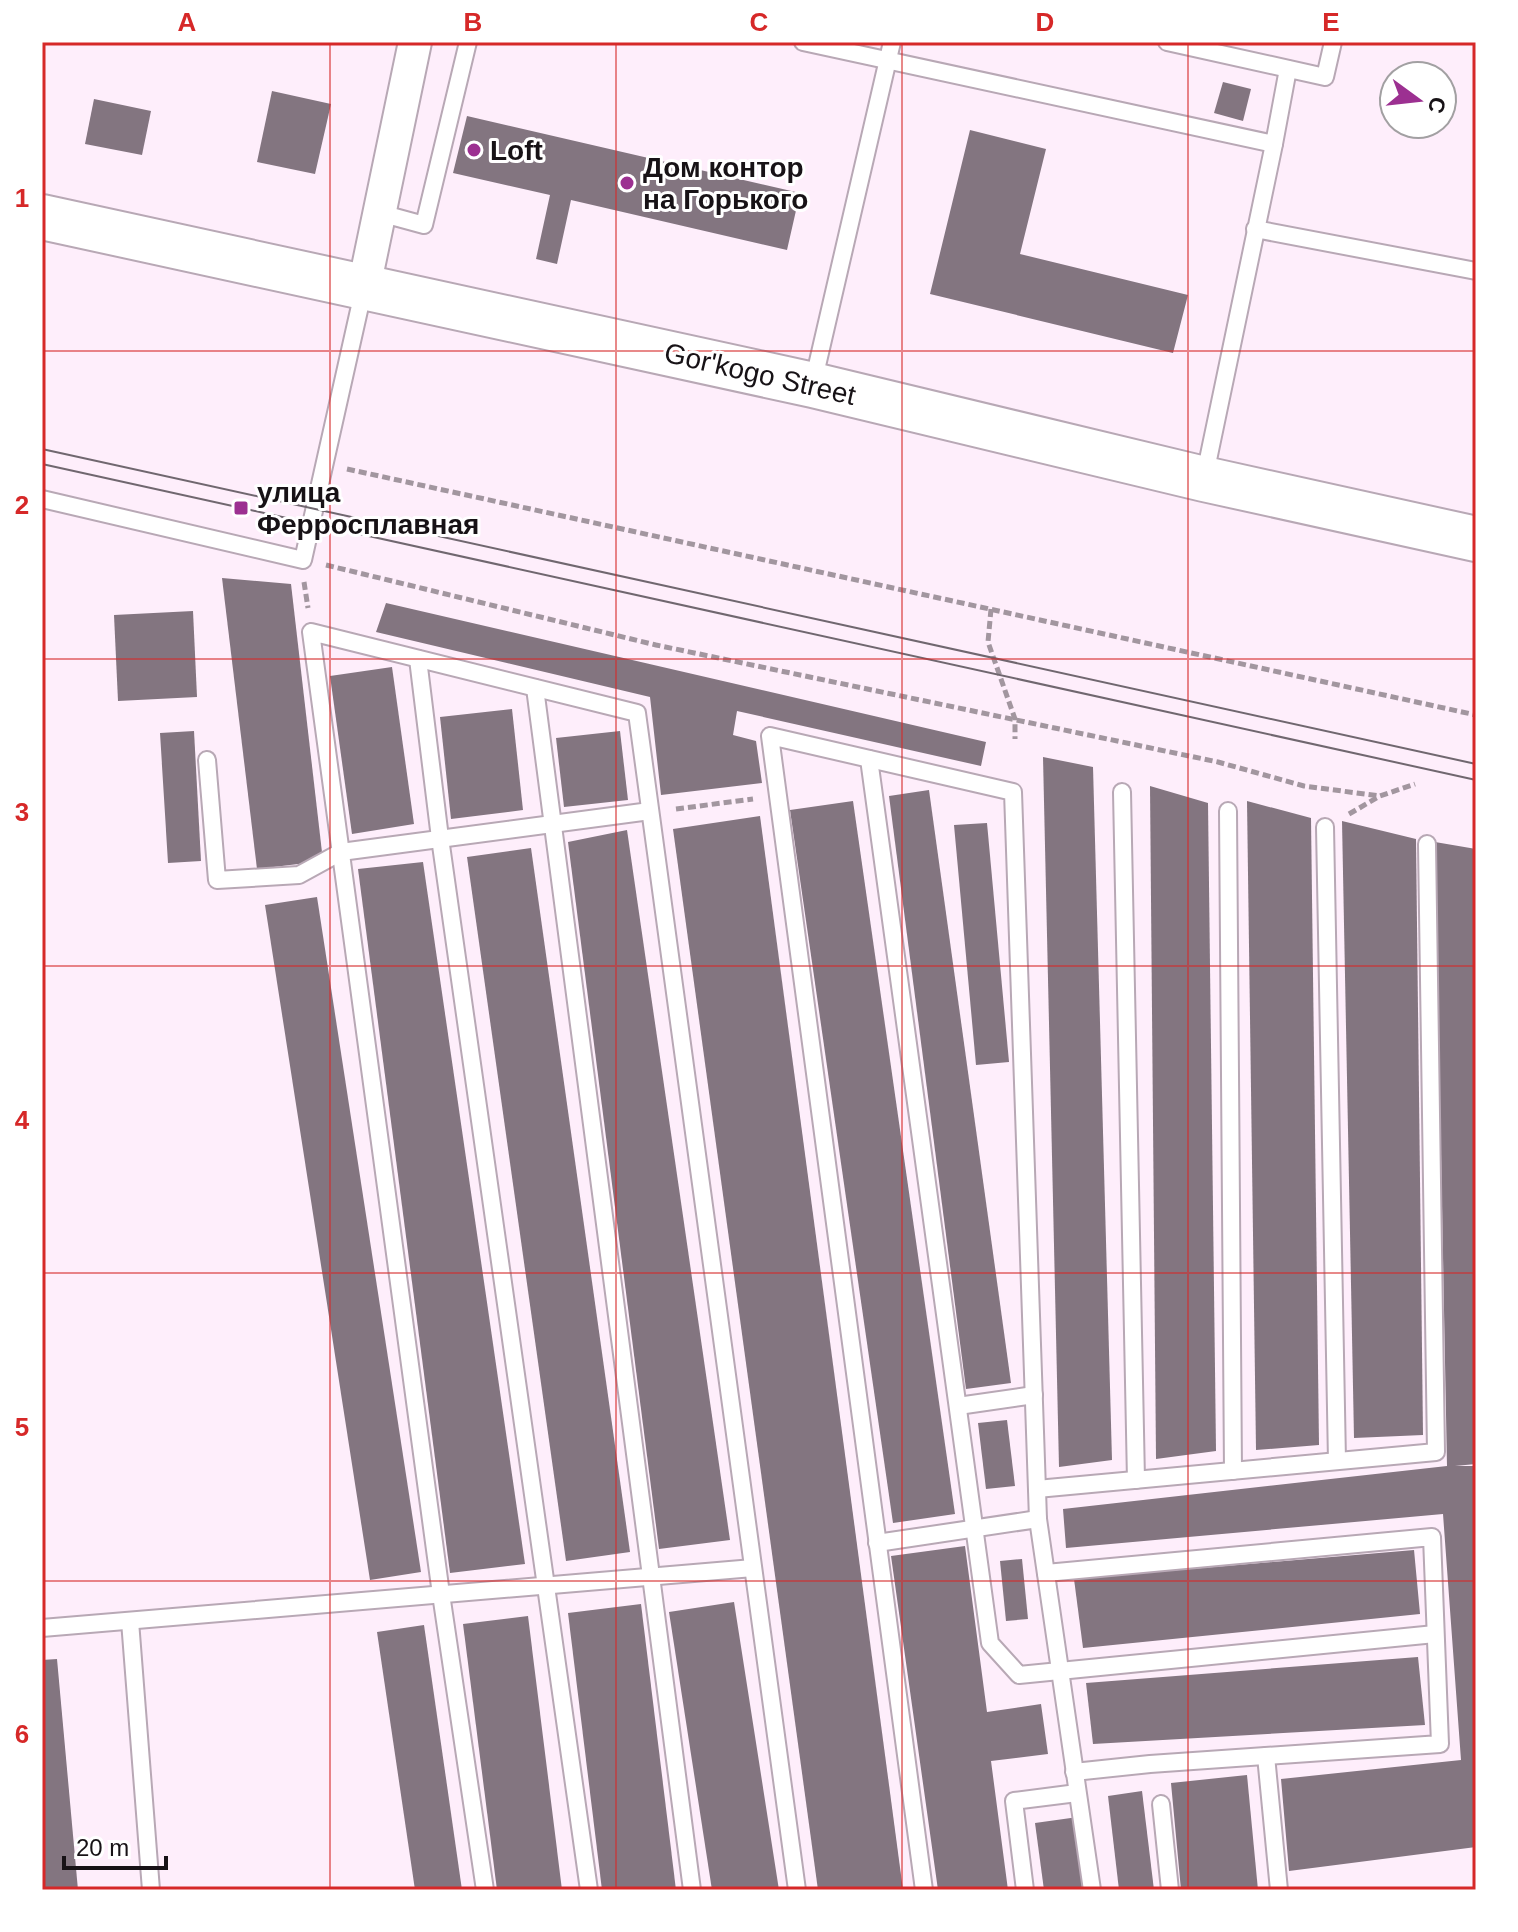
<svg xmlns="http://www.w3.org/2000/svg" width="1518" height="1932" font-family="Arial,sans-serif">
<rect width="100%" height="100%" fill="#feeefb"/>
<g fill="#837580">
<polygon points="1223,82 1251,89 1243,121 1214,113"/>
<polygon points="272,91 331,104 315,174 257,162"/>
<polygon points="94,99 151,111 142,155 85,144"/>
<polygon points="467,116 800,193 787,250 571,200 557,264 536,259 550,195 453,173"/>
<polygon points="970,130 1046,149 1020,254 1188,295 1173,353 930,294"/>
<polygon points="222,578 291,584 323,861 257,869"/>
<polygon points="386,603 986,742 981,766 737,711 733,735 756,741 762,783 661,795 650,697 376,632"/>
<polygon points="193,611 197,697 118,701 114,615"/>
<polygon points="392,667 414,824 352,834 330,676"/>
<polygon points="512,709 523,810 451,819 440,717"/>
<polygon points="194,731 201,861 168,863 160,733"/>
<polygon points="620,731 628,800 564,807 556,738"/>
<polygon points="1043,757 1093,767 1112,1460 1059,1467"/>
<polygon points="1150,786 1208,803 1216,1451 1156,1459"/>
<polygon points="929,790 1011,1383 966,1389 889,796"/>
<polygon points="853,801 955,1514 893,1523 790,810"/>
<polygon points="1247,801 1311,818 1319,1445 1256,1450"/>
<polygon points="760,816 903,1890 818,1890 673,829"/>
<polygon points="1342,821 1416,839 1423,1435 1354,1438"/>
<polygon points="987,823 1009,1062 976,1065 954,825"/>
<polygon points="627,830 730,1540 659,1549 568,842"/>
<polygon points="1435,842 1476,849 1476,1464 1455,1466 1476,1466 1476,1847 1289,1871 1281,1779 1461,1760 1443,1514 1066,1548 1063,1509 1447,1466"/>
<polygon points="531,848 630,1552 566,1561 467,857"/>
<polygon points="423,862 525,1564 450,1573 358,869"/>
<polygon points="317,897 421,1572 370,1580 265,905"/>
<polygon points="1007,1420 1015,1486 986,1489 978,1423"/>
<polygon points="965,1546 987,1712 1041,1704 1048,1754 991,1761 1008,1890 938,1890 891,1556"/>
<polygon points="1414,1550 1420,1614 1083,1648 1074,1579"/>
<polygon points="1022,1559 1028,1619 1006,1621 1000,1561"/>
<polygon points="734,1602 779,1890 712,1890 669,1612"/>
<polygon points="641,1604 676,1890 602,1890 568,1613"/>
<polygon points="528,1616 562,1890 497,1890 463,1624"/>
<polygon points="424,1625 462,1890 415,1890 377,1632"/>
<polygon points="1418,1657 1425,1725 1093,1744 1086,1683"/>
<polygon points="57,1659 78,1890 42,1890 42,1660"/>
<polygon points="1247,1775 1258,1890 1181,1890 1171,1783"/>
<polygon points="1142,1791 1154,1890 1119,1890 1108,1796"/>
<polygon points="1078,1817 1087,1890 1044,1890 1035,1823"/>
</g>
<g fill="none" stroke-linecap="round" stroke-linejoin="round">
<g stroke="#b8a8b5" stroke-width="20">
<g id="lane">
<polyline points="803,42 1274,144 1288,69"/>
<polyline points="1167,42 1325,77 1333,42"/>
<polyline points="380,213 424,225 468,42"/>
<polyline points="1255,229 1476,271"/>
<polyline points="813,383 892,42"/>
<polyline points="1204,479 1274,144"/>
<polyline points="42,499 303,560 364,288"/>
<polyline points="418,659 440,838 589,1890"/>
<polyline points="535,688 692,1890"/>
<polyline points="869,759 990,1643 1019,1675 1435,1634"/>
<polyline points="207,760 217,880 299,875 341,852 650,811"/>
<polyline points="1122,792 1136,1480"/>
<polyline points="1228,811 1233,1471"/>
<polyline points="1325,827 1337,1461"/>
<polyline points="958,1406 1034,1395"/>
<polyline points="1037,1489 1436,1452 1427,844"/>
<polyline points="877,1543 1038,1519"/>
<polyline points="1046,1573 1432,1537 1440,1744 1150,1764 1074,1772"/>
<polyline points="130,1621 151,1890"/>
<polyline points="42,1628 753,1568"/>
<polyline points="1266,1756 1279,1890"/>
<polyline points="1161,1804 1170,1890"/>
<polyline points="485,1890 441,1594 311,632 637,713 797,1890"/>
<polyline points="924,1890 770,736 1013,792 1038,1519 1092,1890"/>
<polyline points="1025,1890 1014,1801 1077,1793"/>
</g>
</g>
<g stroke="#b8a8b5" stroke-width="36">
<polyline id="street" points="364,287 415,42"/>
</g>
<g stroke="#b8a8b5" stroke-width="48">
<polyline id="secondary" points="42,217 813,385 1204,479 1476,539"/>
</g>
<g stroke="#a2969f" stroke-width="5" stroke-dasharray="8 4" stroke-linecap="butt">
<polyline points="347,469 1476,715"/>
<polyline points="326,565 656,645 1218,762 1304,786 1380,796"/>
<polyline points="304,582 308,608"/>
<polyline points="991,609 988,642 1015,719 1015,739"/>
<polyline points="676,809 753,799"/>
<polyline points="1349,814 1380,796 1415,784"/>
</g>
<use href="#lane" stroke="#fff" stroke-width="16"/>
<use href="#street" stroke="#fff" stroke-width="32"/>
<use href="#secondary" stroke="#fff" stroke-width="44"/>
<g stroke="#70676f" stroke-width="2">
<polyline points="42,449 1476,764"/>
<polyline points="42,464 1476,780"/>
</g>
</g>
<path fill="none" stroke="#d62828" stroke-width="2" stroke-opacity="0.55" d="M330,42v1848M616,42v1848M902,42v1848M1188,42v1848M42,351h1434M42,659h1434M42,966h1434M42,1273h1434M42,1581h1434"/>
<g fill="#9c3091" stroke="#fff" stroke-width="3">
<circle cx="474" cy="150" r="8"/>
<circle cx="627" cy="183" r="8"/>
<rect x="233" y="500" width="16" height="16" rx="4"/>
</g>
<g text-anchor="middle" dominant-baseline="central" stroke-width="6" stroke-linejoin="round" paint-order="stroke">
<g font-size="28" font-weight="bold" fill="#171216" stroke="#fff" text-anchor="start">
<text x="490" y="150">Loft</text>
<text x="643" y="167">Дом контор<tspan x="643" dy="32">на Горького</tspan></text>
<text x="257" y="492">улица<tspan x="257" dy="32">Ферросплавная</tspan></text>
</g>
<g font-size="28" fill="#171216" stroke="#fff">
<text transform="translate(760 374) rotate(13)">Gor'kogo Street</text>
</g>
</g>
<rect width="1518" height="1932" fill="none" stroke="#ffffff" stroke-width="88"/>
<g transform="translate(1418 100) rotate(105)"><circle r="38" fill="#ffffff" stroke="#a2a0a2" stroke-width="2"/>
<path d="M0-6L14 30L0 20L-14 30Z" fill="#9c3091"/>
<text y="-12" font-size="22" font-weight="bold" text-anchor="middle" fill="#171216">С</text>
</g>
<path d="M64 1856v12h102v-12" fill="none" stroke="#171216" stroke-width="4"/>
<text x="76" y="1856" font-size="24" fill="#171216" stroke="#ffffff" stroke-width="6" paint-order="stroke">20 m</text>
<rect x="44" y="44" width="1430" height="1844" fill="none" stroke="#d62828" stroke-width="3"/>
<g font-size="26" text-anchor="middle" font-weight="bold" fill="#d62828">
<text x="187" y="31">A</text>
<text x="473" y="31">B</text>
<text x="759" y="31">C</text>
<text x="1045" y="31">D</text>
<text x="1331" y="31">E</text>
<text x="22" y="207">1</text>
<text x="22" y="514">2</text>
<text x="22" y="821">3</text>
<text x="22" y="1129">4</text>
<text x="22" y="1436">5</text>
<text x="22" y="1743">6</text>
</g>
</svg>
